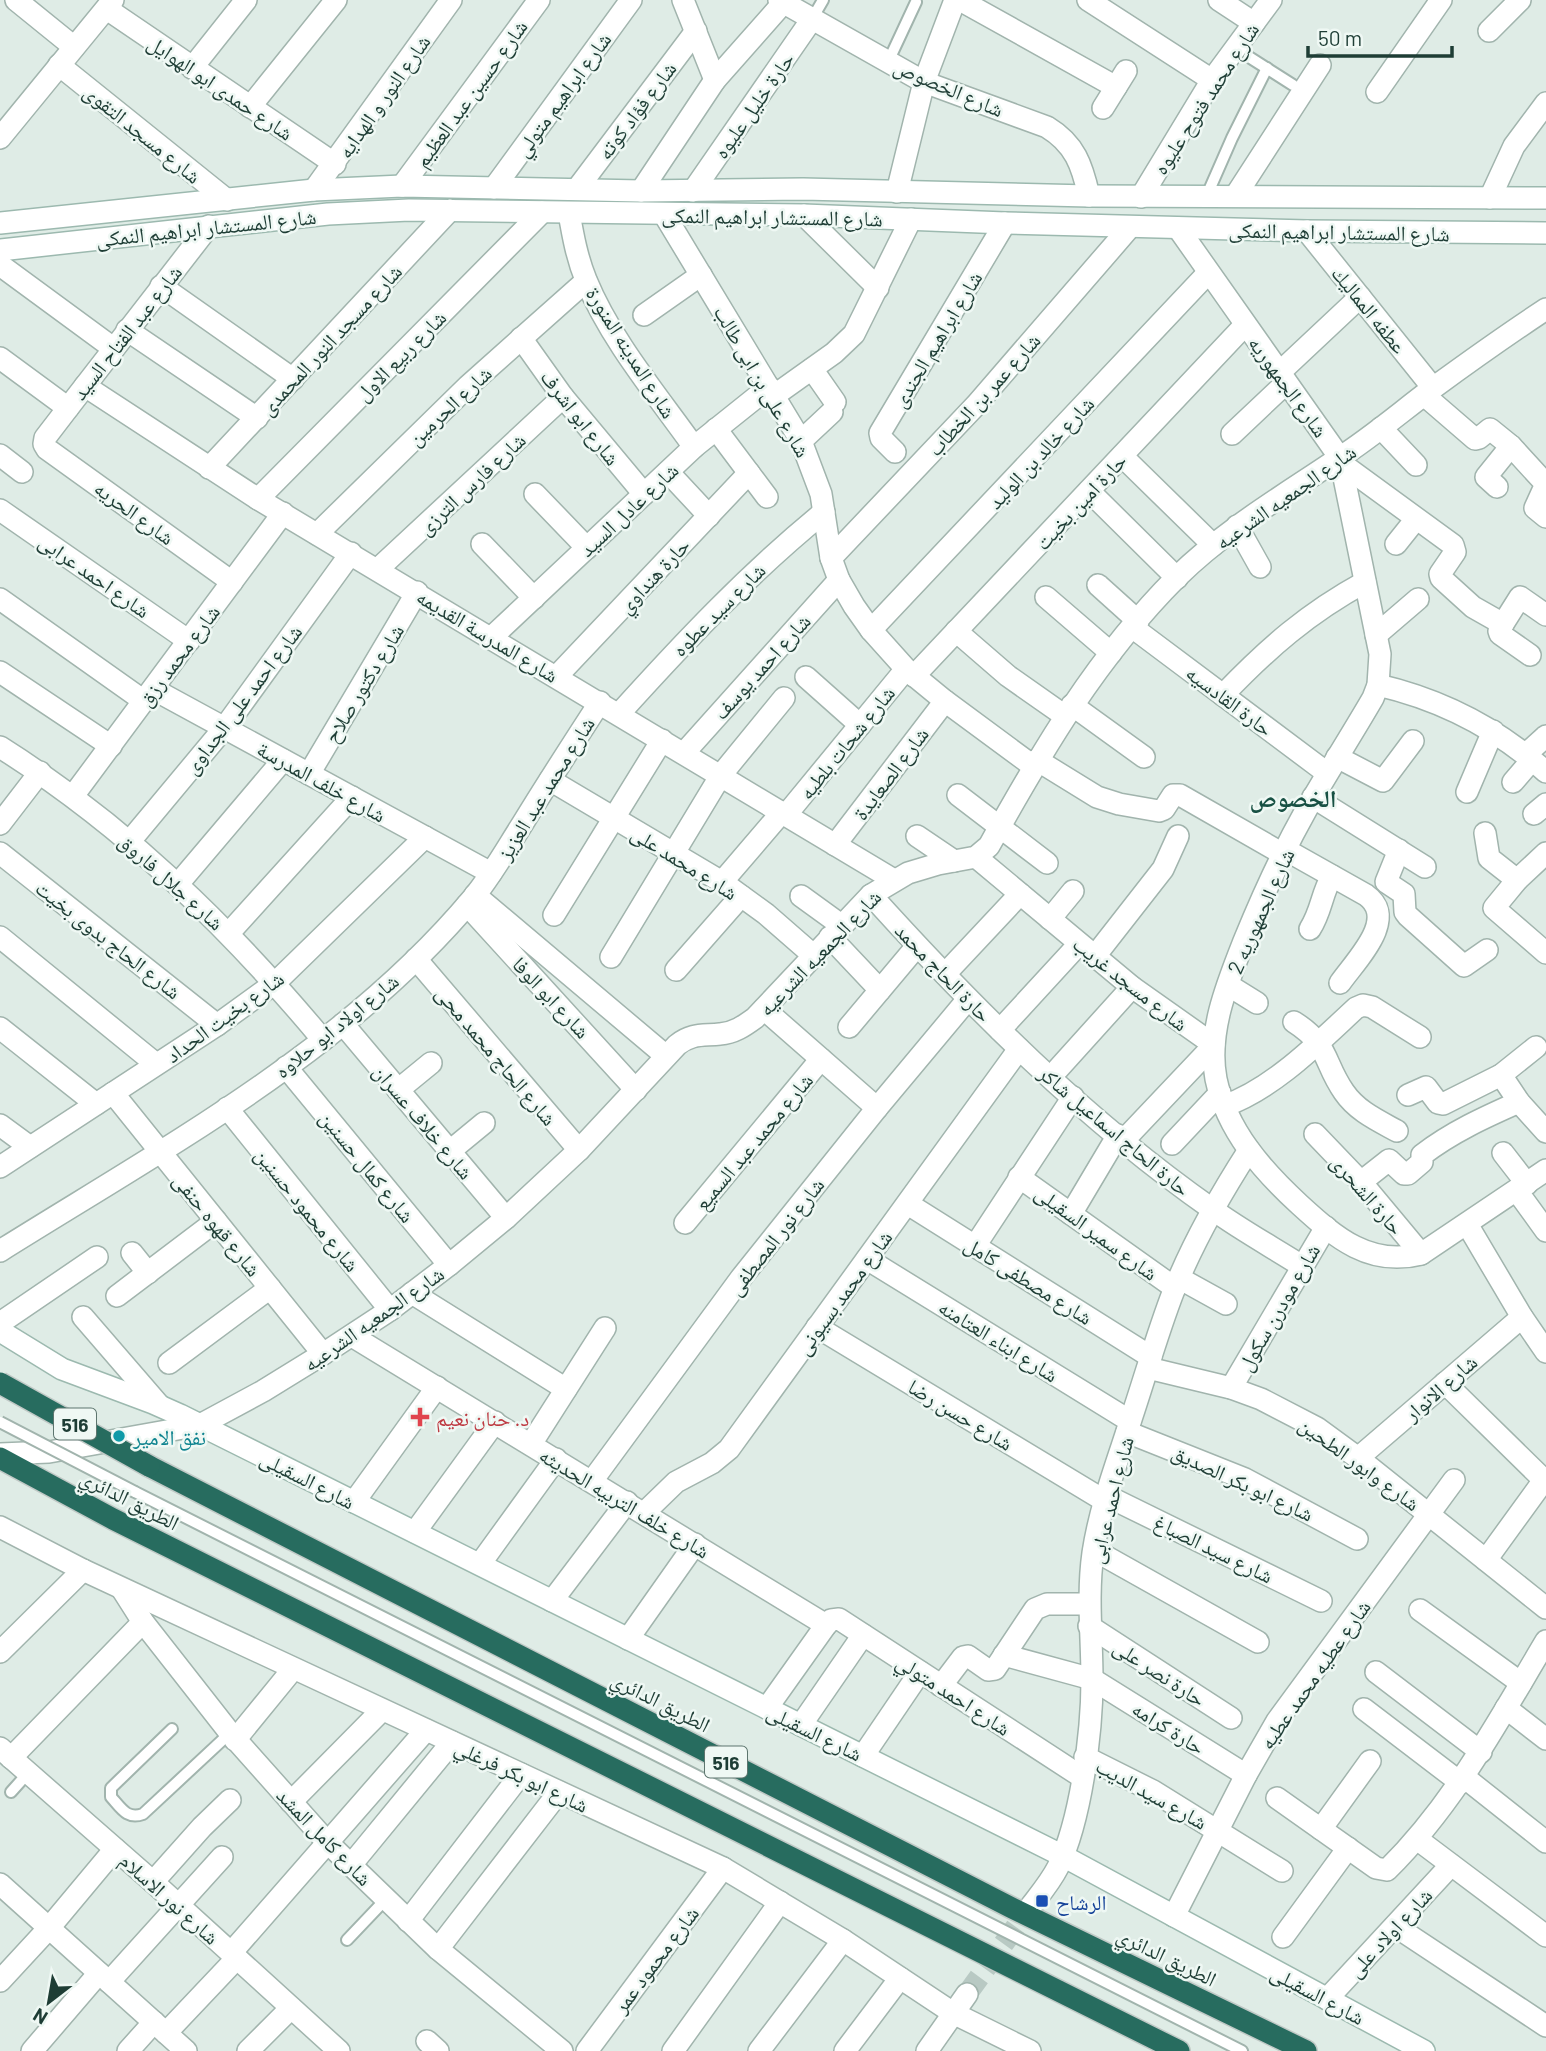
<svg xmlns="http://www.w3.org/2000/svg" width="1546" height="2051" font-family="Barlow,'Noto Naskh Arabic',sans-serif">
<rect width="100%" height="100%" fill="#dfece6"/>
<g fill="none" stroke-linecap="round" stroke-linejoin="round">
<polyline stroke="#b8c9c3" stroke-width="21" stroke-dasharray="21 10" stroke-linecap="butt" points="967,1994 1031,1906"/>
<g stroke="#a1b4ad" stroke-width="14">
<g id="lane">
<polyline points="812,19 823,0"/>
<polyline points="1249,57 1293,85"/>
<polyline points="888,62 916,2"/>
<polyline points="1207,195 1232,138 1267,68"/>
<polyline points="135,1492 1242,2051"/>
<path d="M172,1729l-61,59v9c10,11 16,23 32,17l87,-81"/>
<polyline points="11,1792 28,1773"/>
<polyline points="347,1940 386,1899"/>
</g>
</g>
<g stroke="#a1b4ad" stroke-width="24">
<g id="street">
<polyline points="16,0 74,47"/>
<polyline points="683,0 715,80"/>
<path d="M779,0l145,82 123,45c28,17 35,38 42,69"/>
<polyline points="960,0 1116,87"/>
<polyline points="1088,0 1212,80"/>
<polyline points="1219,0 1254,23"/>
<polyline points="107,9 335,164"/>
<polyline points="1489,31 1520,0"/>
<polyline points="59,65 227,200"/>
<polyline points="192,68 246,0"/>
<polyline points="1377,92 1441,0"/>
<polyline points="250,107 336,0"/>
<polyline points="1103,108 1126,71"/>
<polyline points="0,138 113,0"/>
<polyline points="402,186 539,0"/>
<polyline points="494,188 631,0"/>
<polyline points="577,189 696,31"/>
<polyline points="314,190 451,0"/>
<polyline points="641,191 715,80 783,3"/>
<polyline points="693,191 812,19"/>
<polyline points="897,192 924,82 955,0"/>
<polyline points="1236,195 1320,65"/>
<polyline points="1141,197 1212,80 1271,0"/>
<polyline points="1490,198 1514,146 1546,103"/>
<path d="M569,213c4,23 8,45 17,67 24,59 71,115 108,167"/>
<polyline points="664,214 801,441 821,494 831,558 839,580 854,606 871,630 906,669 945,701 1033,766"/>
<polyline points="804,215 878,288"/>
<polyline points="209,226 68,408 45,438 44,444 47,449 232,582"/>
<path d="M1178,228l162,230 40,196 -2,31 -5,13c-22,38 -46,75 -68,114 -23,41 -43,85 -61,129 -17,43 -37,92 -28,138 11,52 47,92 84,126 36,33 70,62 121,49l125,-84"/>
<polyline points="1307,231 1433,388"/>
<polyline points="0,265 113,348"/>
<polyline points="161,286 293,379"/>
<polyline points="644,315 701,275"/>
<polyline points="127,330 257,418"/>
<polyline points="521,338 563,397 644,494"/>
<polyline points="0,358 68,408"/>
<polyline points="812,369 835,402"/>
<polyline points="1279,373 1360,297"/>
<polyline points="85,386 258,499 894,880"/>
<polyline points="775,395 834,353 854,334 911,219"/>
<polyline points="1424,395 1475,439 1479,438 1490,429 1511,446 1544,482 1545,486 1535,508 1546,517"/>
<polyline points="1381,428 1416,465"/>
<polyline points="716,429 767,497"/>
<polyline points="1232,434 1286,383"/>
<polyline points="801,441 832,412"/>
<polyline points="895,452 881,438 880,433 1005,223"/>
<polyline points="0,455 22,472"/>
<polyline points="1122,456 1213,545"/>
<polyline points="1342,464 1453,545 1455,552 1440,574 1441,578 1473,607 1503,624 1499,631 1500,634 1530,655"/>
<polyline points="209,468 450,210"/>
<polyline points="668,472 709,516"/>
<polyline points="1497,487 1486,477 1511,446"/>
<polyline points="1089,491 1177,578"/>
<polyline points="535,494 587,548"/>
<polyline points="258,499 542,212"/>
<polyline points="0,510 189,641"/>
<polyline points="1237,526 1260,567"/>
<polyline points="317,534 468,386 586,281"/>
<polyline points="482,544 534,598"/>
<polyline points="1396,544 1416,519"/>
<polyline points="831,558 976,405 1130,227"/>
<polyline points="378,569 563,397"/>
<polyline points="1098,585 1138,621"/>
<polyline points="1046,597 1111,653"/>
<polyline points="0,599 144,701"/>
<polyline points="1503,624 1520,597 1546,615"/>
<polyline points="1132,627 1327,773"/>
<polyline points="871,630 1208,273"/>
<polyline points="956,631 1008,676 1065,716"/>
<polyline points="1376,635 1418,599"/>
<polyline points="492,637 694,447 769,387"/>
<polyline points="0,672 111,746"/>
<polyline points="557,676 749,473"/>
<polyline points="914,676 1245,325"/>
<polyline points="806,677 860,725"/>
<path d="M1378,685c65,15 119,43 168,87"/>
<polyline points="153,689 491,873"/>
<path d="M1223,695c45,-47 85,-82 142,-113"/>
<polyline points="1072,705 1144,757"/>
<path d="M619,714c65,-72 130,-141 205,-202"/>
<path d="M0,747c125,79 229,180 323,293"/>
<polyline points="684,753 839,580"/>
<polyline points="1526,754 1546,736"/>
<polyline points="1337,757 1383,781 1413,741"/>
<polyline points="1037,760 1097,797 1119,804 1159,811 1164,809 1173,795 1180,795 1283,854"/>
<polyline points="309,774 417,592"/>
<polyline points="550,780 722,882 766,914 813,955"/>
<polyline points="1513,782 1532,760"/>
<polyline points="1467,792 1493,731"/>
<polyline points="958,795 1047,863"/>
<polyline points="73,796 283,513"/>
<polyline points="1313,797 1425,867"/>
<polyline points="1534,814 1546,804"/>
<polyline points="786,815 906,669"/>
<polyline points="0,824 40,772"/>
<polyline points="1485,833 1489,858 1517,880"/>
<polyline points="917,836 954,861"/>
<polyline points="130,841 225,727 351,553"/>
<polyline points="835,845 945,701"/>
<path d="M1286,850l80,45c33,24 -10,65 -26,88"/>
<polyline points="1399,850 1386,882 1404,894 1405,912 1408,916 1464,966 1487,950"/>
<polyline points="0,853 217,1025"/>
<polyline points="1546,853 1517,880 1494,908 1546,953"/>
<polyline points="976,857 1132,987 1214,1045 1124,1140"/>
<polyline points="722,882 782,812"/>
<polyline points="178,884 283,760"/>
<polyline points="475,895 666,1056"/>
<path d="M871,895c103,114 214,225 341,314 29,21 60,38 90,57"/>
<polyline points="801,896 841,925"/>
<polyline points="467,905 636,1090"/>
<polyline points="554,915 662,740"/>
<polyline points="1050,919 1073,891"/>
<path d="M1310,929c12,-19 11,-34 22,-53"/>
<polyline points="229,933 352,797"/>
<polyline points="0,937 156,1064"/>
<polyline points="830,937 880,990"/>
<polyline points="1095,956 1163,869 1178,836"/>
<polyline points="611,957 721,775 784,698"/>
<polyline points="416,959 579,1150"/>
<polyline points="676,970 741,896"/>
<polyline points="945,974 1020,894"/>
<polyline points="1228,985 1257,1003"/>
<polyline points="764,1009 877,1108"/>
<path d="M1294,1022c36,23 29,40 50,70 13,19 33,28 53,39"/>
<polyline points="343,1024 506,1218"/>
<polyline points="849,1027 917,946"/>
<polyline points="0,1028 96,1104"/>
<polyline points="1000,1030 1079,944"/>
<polyline points="286,1067 449,1265"/>
<polyline points="1058,1069 1132,987"/>
<polyline points="1501,1075 1519,1102 1546,1132"/>
<polyline points="398,1090 431,1063"/>
<polyline points="113,1093 323,1354"/>
<polyline points="1408,1095 1426,1087 1438,1103 1443,1104 1501,1075 1536,1047"/>
<path d="M1224,1106c49,-17 94,-63 132,-98l7,-3 9,2 48,30"/>
<polyline points="227,1108 390,1310"/>
<polyline points="0,1125 30,1147"/>
<polyline points="1315,1134 1361,1182 1421,1254"/>
<polyline points="1172,1144 1220,1093"/>
<polyline points="450,1151 484,1123"/>
<polyline points="1503,1153 1527,1184"/>
<polyline points="0,1167 217,1025 275,983 425,837"/>
<polyline points="1019,1177 1175,1288"/>
<path d="M1361,1182l28,-22 15,14h4l14,-12v-7c30,-23 63,-38 97,-53"/>
<polyline points="1517,1191 1546,1231"/>
<polyline points="908,1204 1151,1357"/>
<polyline points="1071,1214 1118,1135"/>
<polyline points="685,1223 821,1059"/>
<polyline points="1467,1224 1522,1317 1546,1352"/>
<polyline points="975,1246 1073,1097"/>
<path d="M0,1251c166,-104 346,-201 473,-353 19,-23 34,-50 50,-75 25,-41 51,-81 77,-121"/>
<polyline points="132,1253 148,1273"/>
<polyline points="867,1259 1130,1421"/>
<polyline points="1179,1278 1226,1304"/>
<polyline points="412,1293 566,1389"/>
<polyline points="117,1296 216,1221"/>
<polyline points="83,1317 159,1405"/>
<polyline points="0,1323 97,1257"/>
<polyline points="817,1327 1105,1501"/>
<polyline points="352,1336 826,1625"/>
<polyline points="169,1363 270,1288"/>
<polyline points="1148,1368 1231,1388 1261,1399 1317,1428 1358,1458 1546,1608"/>
<polyline points="1445,1383 1546,1482"/>
<polyline points="1231,1388 1326,1227"/>
<polyline points="1127,1432 1245,1479 1357,1539"/>
<polyline points="531,1444 605,1328"/>
<path d="M0,1454l49,-2 151,-27 63,-34 60,-37 67,-44 59,-45 57,-47 73,-68 98,-105c15,-12 26,-9 43,-11 14,-1 24,-8 35,-16l116,-123 37,-22 30,-9 38,-7 13,-11c54,-97 108,-189 188,-269 49,-48 106,-81 162,-119 33,-21 63,-47 94,-70 37,-27 75,-54 113,-79"/>
<polyline points="1358,1458 1522,1317"/>
<polyline points="592,1481 741,1278 877,1108 968,999"/>
<polyline points="1107,1496 1321,1601"/>
<polyline points="354,1502 437,1387"/>
<polyline points="644,1513 676,1482 712,1463 729,1449 1019,1049"/>
<polyline points="0,1527 83,1570 723,1868 843,1940 953,2013 1030,2051"/>
<polyline points="415,1532 495,1422"/>
<polyline points="1094,1550 1258,1642"/>
<polyline points="1486,1560 1544,1480"/>
<polyline points="480,1564 556,1459"/>
<polyline points="122,1589 143,1622 230,1733 327,1842 438,1949 562,2051"/>
<polyline points="552,1601 627,1502"/>
<polyline points="1420,1610 1521,1683"/>
<polyline points="1089,1626 1231,1718"/>
<polyline points="628,1639 695,1544"/>
<polyline points="0,1652 83,1570"/>
<polyline points="1004,1655 1092,1679 1246,1775"/>
<polyline points="1376,1672 1481,1752"/>
<polyline points="941,1686 963,1657 968,1656 988,1670 995,1669 1035,1609 1047,1604 1088,1604"/>
<polyline points="767,1708 826,1625 831,1620 839,1619 1082,1777"/>
<polyline points="1506,1708 1546,1739"/>
<polyline points="1364,1709 1461,1783"/>
<polyline points="801,1725 863,1635"/>
<polyline points="235,1740 293,1669"/>
<polyline points="0,1748 153,1882 339,2051"/>
<polyline points="863,1756 920,1672"/>
<polyline points="1085,1757 1153,1791 1282,1871"/>
<polyline points="11,1758 143,1622"/>
<polyline points="1464,1777 1546,1842"/>
<path d="M1277,1798l99,70 11,2c67,-66 111,-149 159,-229"/>
<polyline points="291,1802 382,1710"/>
<polyline points="1321,1829 1370,1761"/>
<polyline points="1417,1839 1546,1936"/>
<polyline points="351,1865 452,1742"/>
<polyline points="153,1882 202,1827 230,1800"/>
<polyline points="0,1884 186,2051"/>
<path d="M1031,1906c10,-13 20,-25 27,-39 23,-47 34,-135 34,-187 0,-43 -5,-84 1,-127 7,-47 25,-93 39,-137 14,-42 26,-85 42,-126 20,-50 46,-95 75,-140"/>
<polyline points="1174,1916 1246,1775 1277,1721 1454,1480"/>
<polyline points="408,1921 521,1774"/>
<polyline points="1395,1926 1546,2026"/>
<polyline points="1283,1937 1348,1848"/>
<polyline points="438,1949 559,1792"/>
<polyline points="231,1953 426,1730"/>
<polyline points="0,1981 49,1928 115,1849"/>
<polyline points="109,1982 222,1857"/>
<polyline points="1327,1999 1451,1865"/>
<polyline points="166,2033 237,1958"/>
<polyline points="427,2041 438,2051"/>
<polyline points="32,2051 99,1973"/>
<polyline points="128,2051 154,2022"/>
<polyline points="248,2051 291,2008"/>
<polyline points="587,2051 723,1868"/>
<polyline points="673,2051 780,1902"/>
<polyline points="759,2051 843,1940"/>
<polyline points="845,2051 900,1978"/>
<polyline points="927,2051 967,1994"/>
</g>
</g>
<g stroke="#9cb9af" stroke-width="24">
<g id="secondary">
<polyline points="0,223 314,190 402,186 641,191 803,189 1089,196 1546,198"/>
<polyline points="0,250 328,214 409,210 804,215 1005,223 1307,231 1546,233"/>
<polyline points="0,1331 62,1369 153,1403 180,1415 1063,1856 1424,2051"/>
</g>
</g>
<g stroke="#c0c9c6" stroke-width="24">
<g id="highway">
<polyline points="0,1458 113,1519 1179,2051"/>
<polyline points="149,1466 1012,1908 1306,2051"/>
</g>
</g>
<use href="#lane" stroke="#fff" stroke-width="10"/>
<use href="#street" stroke="#fff" stroke-width="21"/>
<use href="#secondary" stroke="#fff" stroke-width="21"/>
<use href="#highway" stroke="#276c5f" stroke-width="21"/>
<g stroke="#a1b4ad" stroke-width="14" stroke-linecap="butt">
<polyline id="lane-bridge" points="0,1422 135,1492"/>
</g>
<g stroke="#c0c9c6" stroke-width="24" stroke-linecap="butt">
<polyline id="highway-bridge" points="0,1383 149,1466"/>
</g>
<use href="#lane-bridge" stroke="#fff" stroke-width="10"/>
<use href="#highway-bridge" stroke="#276c5f" stroke-width="21"/>
</g>
<path fill="#e0444e" stroke="#eff8f4" stroke-width="2.5" d="M416.5 1406.5h7v7h7v7h-7v7h-7v-7h-7v-7h7z"/>
<circle fill="#0f9aa8" stroke="#eff8f4" stroke-width="2.5" cx="119" cy="1436" r="7"/>
<rect fill="#1a4fb4" stroke="#eff8f4" stroke-width="2.5" x="1035" y="1894" width="14" height="14" rx="3.5"/>
<g text-anchor="middle" dominant-baseline="central" stroke-width="5" stroke-linejoin="round" paint-order="stroke">
<g fill="#eff8f4" stroke="#5d756e" stroke-width="2">
<rect x="54" y="1408.5" width="42" height="31" rx="5"/>
<rect x="705" y="1746.5" width="42" height="31" rx="5"/>
</g>
<g font-size="19" font-weight="bold" fill="#1e3d35">
<text x="75" y="1424">516</text>
<text x="726" y="1762">516</text>
</g>
<g font-size="21" fill="#1e3d35" stroke="#eff8f4">
<text transform="translate(221 87) rotate(34)">شارع حمدى ابو الهوايل</text>
<text transform="translate(949 87) rotate(23)">شارع الخصوص</text>
<text transform="translate(470 93) rotate(-54)">شارع حسين عبد العظيم</text>
<text transform="translate(562 94) rotate(-54)">شارع ابراهيم متولي</text>
<text transform="translate(383 96) rotate(-55)">شارع النور و الهدايه</text>
<text transform="translate(1205 98) rotate(-57)">شارع محمد فتوح عليوه</text>
<text transform="translate(753 105) rotate(-55)">حارة خليل عليوه</text>
<text transform="translate(636 110) rotate(-53)">شارع فؤاد كوته</text>
<text transform="translate(143 133) rotate(39)">شارع مسجد التقوى</text>
<text transform="translate(772 216) rotate(1)">شارع المستشار ابراهيم النمكى</text>
<text transform="translate(206 227) rotate(-6)">شارع المستشار ابراهيم النمكى</text>
<text transform="translate(1339 231) rotate(1)">شارع المستشار ابراهيم النمكى</text>
<text transform="translate(1370 309) rotate(51)">عطفه المماليك</text>
<text transform="translate(126 332) rotate(-52)">شارع عبد الفتاح السيد</text>
<text transform="translate(330 339) rotate(-47)">شارع مسجد النور المحمدى</text>
<text transform="translate(936 339) rotate(-59)">شارع ابراهيم الجندى</text>
<text transform="translate(632 352) rotate(58)">شارع المدينه المنورة</text>
<text transform="translate(400 355) rotate(-45)">شارع ربيع الاول</text>
<text transform="translate(763 381) rotate(60)">شارع على بن ابى طالب</text>
<text transform="translate(1289 386) rotate(54)">شارع الجمهوريه</text>
<text transform="translate(983 394) rotate(-48)">شارع عمر بن الخطاب</text>
<text transform="translate(449 405) rotate(-43)">شارع الحرمين</text>
<text transform="translate(581 417) rotate(52)">شارع ابو اشرف</text>
<text transform="translate(1040 452) rotate(-47)">شارع خالد بن الوليد</text>
<text transform="translate(471 483) rotate(-43)">شارع فارس الترزى</text>
<text transform="translate(1285 496) rotate(-35)">شارع الجمعيه الشرعيه</text>
<text transform="translate(1080 501) rotate(-47)">حارة امين بخيت</text>
<text transform="translate(628 509) rotate(-43)">شارع عادل السيد</text>
<text transform="translate(135 512) rotate(36)">شارع الحريه</text>
<text transform="translate(95 575) rotate(35)">شارع احمد عرابى</text>
<text transform="translate(653 575) rotate(-47)">حارة هنداوي</text>
<text transform="translate(718 609) rotate(-45)">شارع سيد عطوه</text>
<text transform="translate(488 635) rotate(31)">شارع المدرسة القديمه</text>
<text transform="translate(178 655) rotate(-53)">شارع محمد رزق</text>
<text transform="translate(761 666) rotate(-48)">شارع احمد يوسف</text>
<text transform="translate(363 683) rotate(-59)">شارع دكتور صلاح</text>
<text transform="translate(242 699) rotate(-53)">شارع احمد على الجداوى</text>
<text transform="translate(1230 700) rotate(37)">حارة القادسيه</text>
<text transform="translate(846 742) rotate(-51)">شارع شحات بلطيه</text>
<text transform="translate(890 773) rotate(-53)">شارع الصعايدة</text>
<text transform="translate(322 781) rotate(29)">شارع خلف المدرسة</text>
<text transform="translate(545 788) rotate(-58)">شارع محمد عبد العزيز</text>
<text transform="translate(685 862) rotate(32)">شارع محمد على</text>
<text transform="translate(172 881) rotate(42)">شارع جلال فاروق</text>
<text transform="translate(1260 911) rotate(-66)">شارع الجمهوريه 2</text>
<text transform="translate(109 939) rotate(38)">شارع الحاج بدوى بخيت</text>
<text transform="translate(819 952) rotate(-46)">شارع الجمعيه الشرعيه</text>
<text transform="translate(944 972) rotate(46)">حارة الحاج محمد</text>
<text transform="translate(1131 983) rotate(38)">شارع مسجد غريب</text>
<text transform="translate(552 997) rotate(47)">شارع ابو الوفا</text>
<text transform="translate(224 1016) rotate(-36)">شارع بخيت الحداد</text>
<text transform="translate(336 1025) rotate(-39)">شارع اولاد ابو حلاوه</text>
<text transform="translate(497 1055) rotate(50)">شارع الحاج محمد محى</text>
<text transform="translate(424 1121) rotate(50)">شارع خلاف عسران</text>
<text transform="translate(1115 1130) rotate(40)">حارة الحاج اسماعيل شاكر</text>
<text transform="translate(753 1141) rotate(-50)">شارع محمد عبد السميع</text>
<text transform="translate(368 1166) rotate(51)">شارع كمال حسنين</text>
<text transform="translate(1368 1194) rotate(49)">حارة الشحرى</text>
<text transform="translate(308 1209) rotate(51)">شارع محمود حسنين</text>
<text transform="translate(218 1224) rotate(51)">شارع قهوه حنفى</text>
<text transform="translate(1097 1232) rotate(36)">شارع سمير السقيلى</text>
<text transform="translate(775 1236) rotate(-52)">شارع نور المصطفى</text>
<text transform="translate(1029 1280) rotate(32)">شارع مصطفى كامل</text>
<text transform="translate(843 1292) rotate(-54)">شارع محمد بسيونى</text>
<text transform="translate(1278 1307) rotate(-60)">شارع مودرن سكول</text>
<text transform="translate(373 1318) rotate(-35)">شارع الجمعيه الشرعيه</text>
<text transform="translate(999 1340) rotate(32)">شارع ابناء العتامنه</text>
<text transform="translate(1440 1387) rotate(-41)">شارع الانوار</text>
<text transform="translate(961 1414) rotate(31)">شارع حسن رضا</text>
<text transform="translate(1360 1463) rotate(36)">شارع وابور الطحين</text>
<text transform="translate(308 1479) rotate(27)">شارع السقيلى</text>
<text transform="translate(1243 1482) rotate(25)">شارع ابو بكر الصديق</text>
<text transform="translate(130 1499) rotate(27)">الطريق الدائري</text>
<text transform="translate(1110 1500) rotate(-76)">شارع احمد عرابى</text>
<text transform="translate(625 1502) rotate(31)">شارع خلف التربيه الحديثه</text>
<text transform="translate(1214 1548) rotate(26)">شارع سيد الصباغ</text>
<text transform="translate(1160 1672) rotate(33)">حارة نصر على</text>
<text transform="translate(1314 1674) rotate(-55)">شارع عطيه محمد عطيه</text>
<text transform="translate(954 1694) rotate(33)">شارع احمد متولي</text>
<text transform="translate(661 1701) rotate(27)">الطريق الدائري</text>
<text transform="translate(1169 1727) rotate(32)">حارة كرامه</text>
<text transform="translate(815 1732) rotate(26)">شارع السقيلى</text>
<text transform="translate(522 1775) rotate(25)">شارع ابو بكر فرغلي</text>
<text transform="translate(1152 1793) rotate(29)">شارع سيد الديب</text>
<text transform="translate(325 1836) rotate(46)">شارع كامل المشد</text>
<text transform="translate(170 1898) rotate(42)">شارع نور الاسلام</text>
<text transform="translate(1389 1932) rotate(-47)">شارع اولاد على</text>
<text transform="translate(1167 1956) rotate(26)">الطريق الدائري</text>
<text transform="translate(655 1959) rotate(-53)">شارع محمود عمر</text>
<text transform="translate(1318 1994) rotate(28)">شارع السقيلى</text>
</g>
<g font-size="21" fill="#be3a42" stroke="#eff8f4" text-anchor="start">
<text x="436" y="1417">د. حنان نعيم</text>
</g>
<g font-size="21" fill="#0d838f" stroke="#eff8f4" text-anchor="start">
<text x="133" y="1436">نفق الامير</text>
</g>
<g font-size="21" fill="#164399" stroke="#eff8f4" text-anchor="start">
<text x="1056" y="1901">الرشاح</text>
</g>
<g font-size="24" font-weight="bold" fill="#185144" stroke="#eff8f4">
<text x="1293" y="797">الخصوص</text>
</g>
</g>
<g transform="translate(49 2002) rotate(211)" stroke="#eff8f4" stroke-width="5" paint-order="stroke">
<path d="M0-5L12 26L0 18L-12 26Z" fill="#1e3d35"/>
<text y="-10" font-size="19" font-weight="bold" text-anchor="middle" fill="#1e3d35">N</text>
</g>
<path d="M1308 46v10h144v-10" fill="none" stroke="#1e3d35" stroke-width="3.5"/>
<text x="1318" y="46" font-size="21" fill="#1e3d35" stroke="#eff8f4" stroke-width="5" paint-order="stroke">50 m</text>
</svg>
